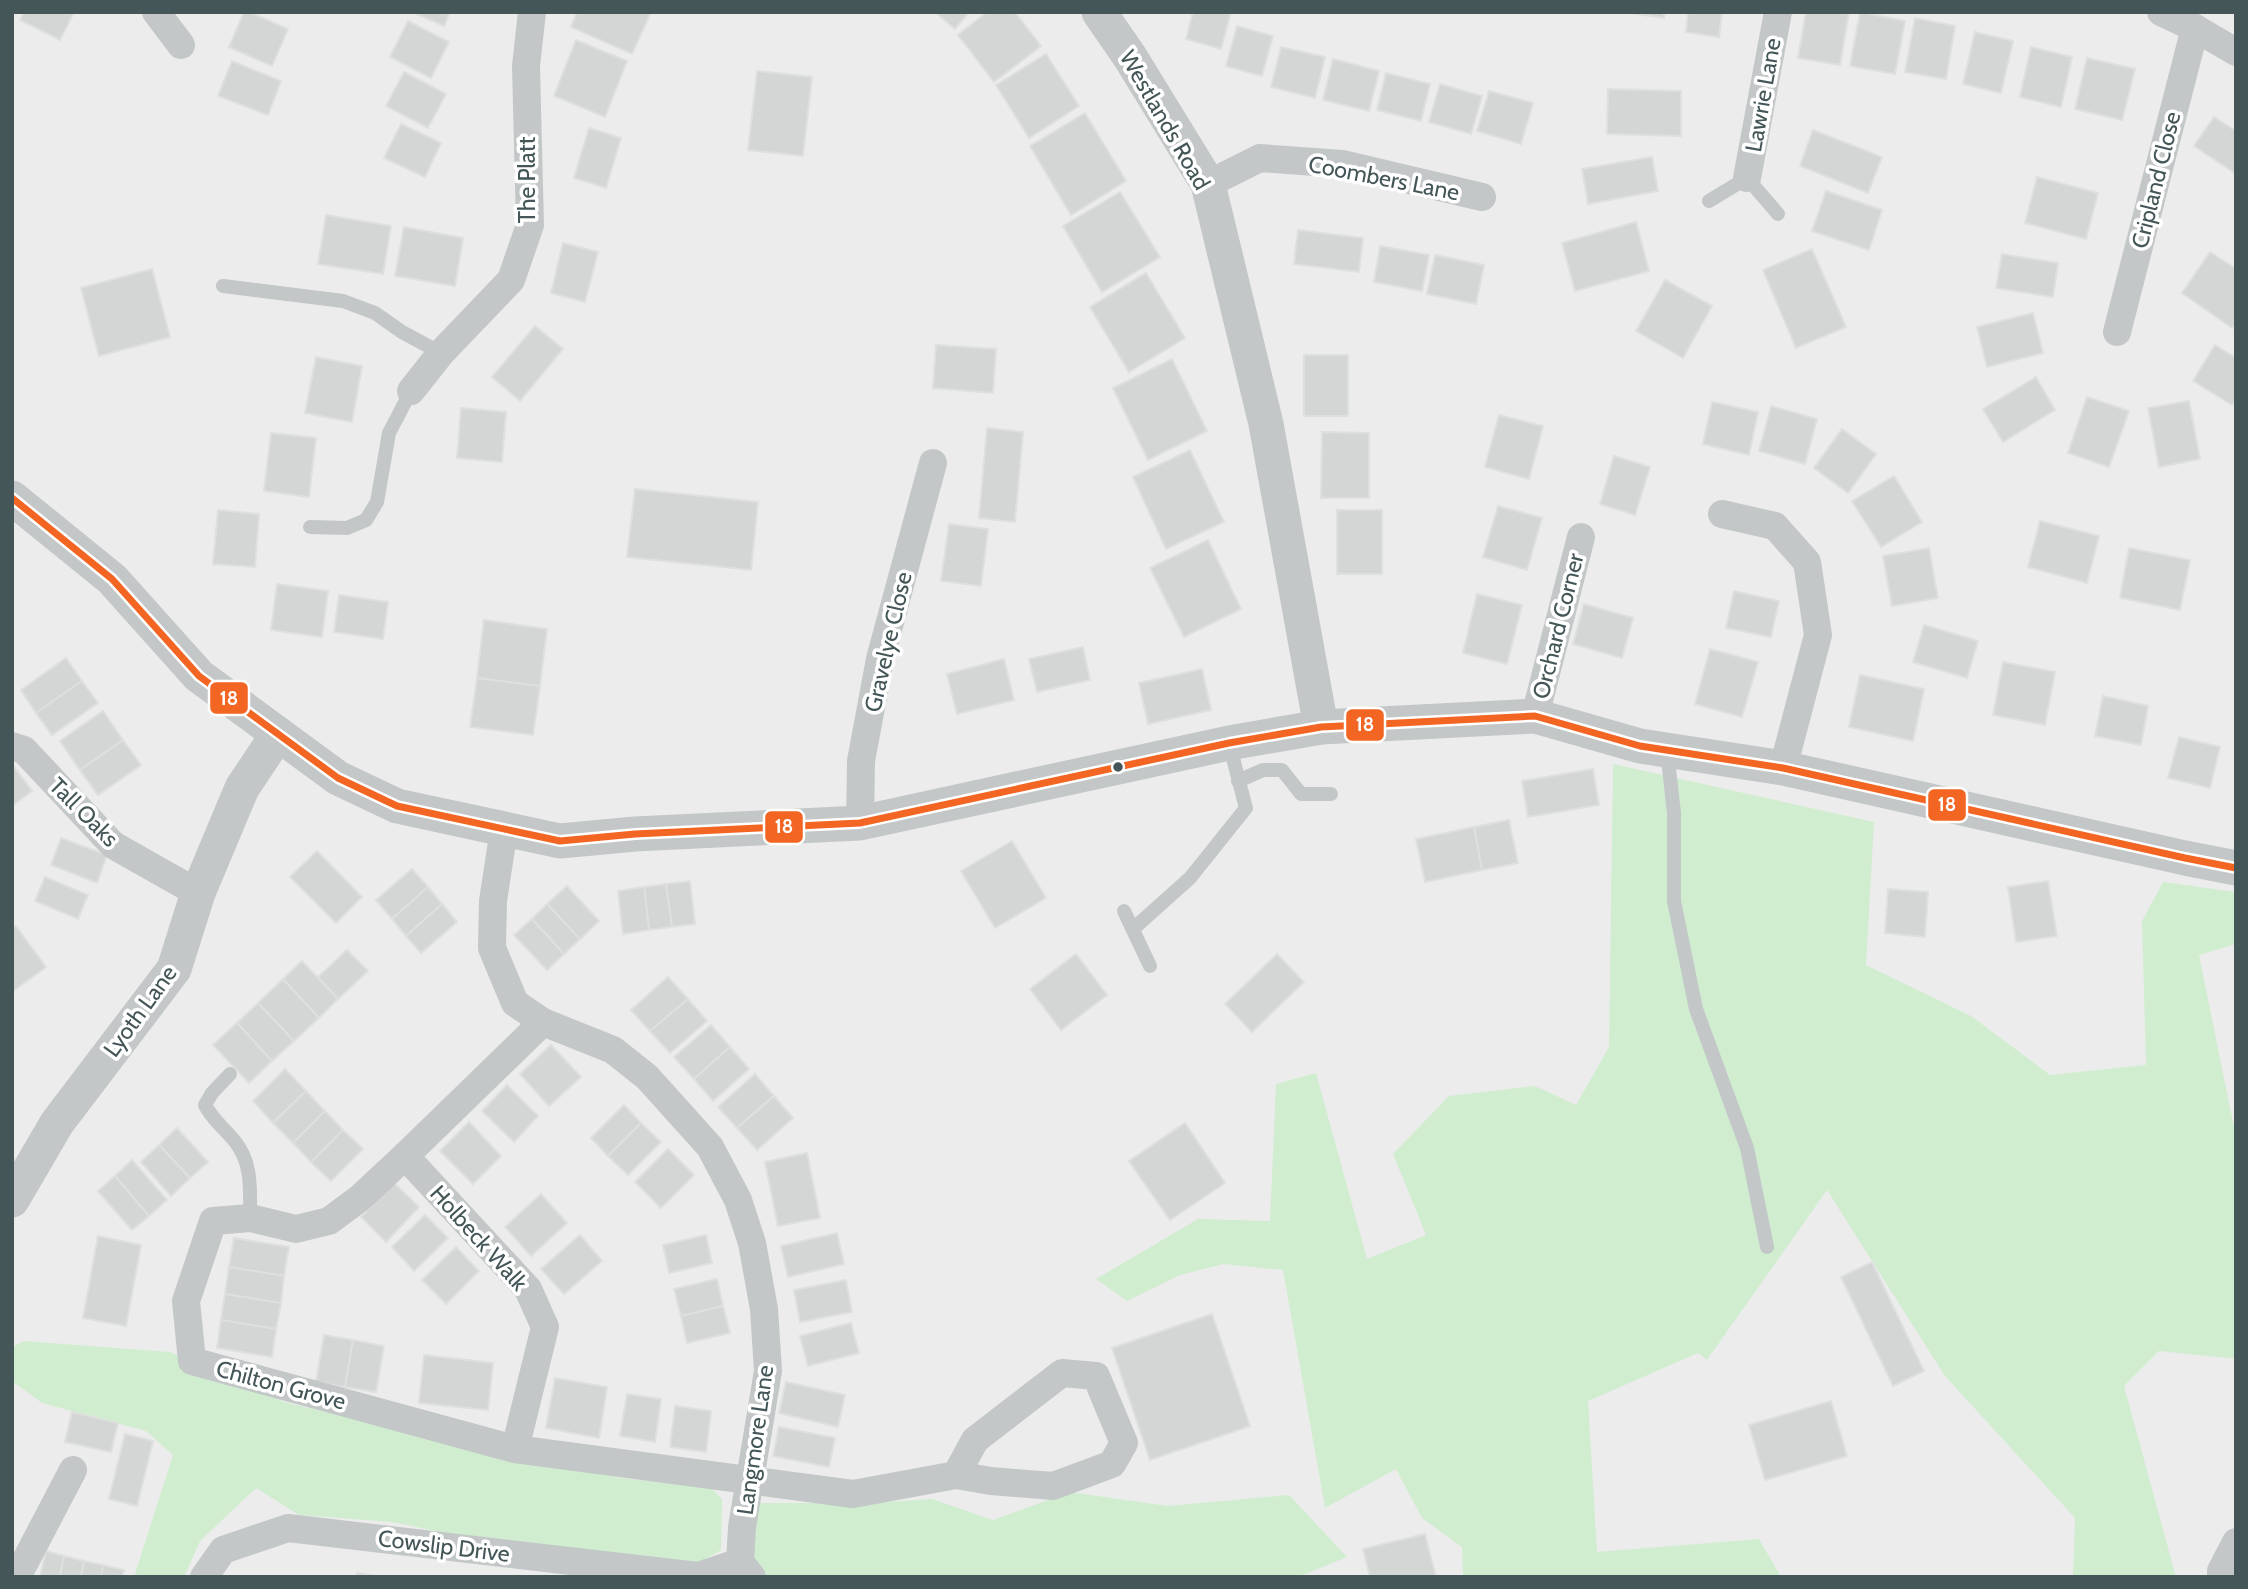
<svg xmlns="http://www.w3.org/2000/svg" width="2248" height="1589" font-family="Cabin,sans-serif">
<rect width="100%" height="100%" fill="#edecec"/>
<g fill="#d0edd0">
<polygon points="1613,764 1874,822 1866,965 1971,1016 2050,1075 2146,1065 2142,921 2163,882 2236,892 2236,944 2199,955 2236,1137 2236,1359 2159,1351 2124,1386 2176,1577 2073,1577 2075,1518 1945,1376 1827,1190 1707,1360 1698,1353 1588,1401 1597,1552 1759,1539 1781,1577 1463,1577 1462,1547 1422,1518 1396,1469 1325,1508 1283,1270 1224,1264 1180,1275 1127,1301 1096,1279 1198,1219 1270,1221 1276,1084 1316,1073 1367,1259 1426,1235 1393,1154 1449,1096 1535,1086 1576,1105 1609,1047"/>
<polygon points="24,1341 170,1352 284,1402 461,1445 620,1478 710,1487 722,1499 721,1550 692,1567 541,1553 392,1522 299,1515 256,1488 200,1541 184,1577 134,1577 173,1455 146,1431 42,1403 12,1381 12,1347"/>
<polygon points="1070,1492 1168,1506 1289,1495 1347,1557 1298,1577 761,1577 749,1562 759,1503 870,1503 932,1499 993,1520"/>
</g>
<g fill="#d4d5d5" stroke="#dedfdf" stroke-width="2">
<polygon points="24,12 74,12 60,40 20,20"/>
<polygon points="244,12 249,12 288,29 272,66 229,47"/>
<polygon points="412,12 450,12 444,26"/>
<polygon points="577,12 651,12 632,54 571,27"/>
<polygon points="935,12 969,12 955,29"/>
<polygon points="987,12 1015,12 1041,46 994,82 958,35"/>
<polygon points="1193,12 1231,12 1221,49 1186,39"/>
<polygon points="1624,12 1664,12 1664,18"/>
<polygon points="1688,12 1722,12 1719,37 1686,32"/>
<polygon points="1806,12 1849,12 1840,65 1798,58"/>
<polygon points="1860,12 1905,21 1895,74 1850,66"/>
<polygon points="1915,18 1955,26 1946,79 1905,72"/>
<polygon points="408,21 449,42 431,78 390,57"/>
<polygon points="1237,26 1273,36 1262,76 1226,66"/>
<polygon points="1975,32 2013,41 2001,93 1963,84"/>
<polygon points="576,40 627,61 605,117 554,96"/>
<polygon points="1281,47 1325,57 1315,98 1271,87"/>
<polygon points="2031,47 2072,57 2061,107 2020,97"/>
<polygon points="1046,54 1079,106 1029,138 996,85"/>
<polygon points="2087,58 2135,69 2122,120 2075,109"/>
<polygon points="1333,59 1379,71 1369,111 1323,100"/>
<polygon points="232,61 281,81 268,115 218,96"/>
<polygon points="757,71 812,77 803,156 748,150"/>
<polygon points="404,72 446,94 428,128 386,106"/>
<polygon points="1386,73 1430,84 1421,121 1377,110"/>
<polygon points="1440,84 1482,96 1471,134 1429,122"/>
<polygon points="1608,89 1681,91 1681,136 1607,134"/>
<polygon points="1489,91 1533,103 1521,144 1477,131"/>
<polygon points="1085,113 1126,181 1071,215 1030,146"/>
<polygon points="2214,117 2236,131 2236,174 2194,146"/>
<polygon points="401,124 441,143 425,177 384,158"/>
<polygon points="589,128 621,138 606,188 574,178"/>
<polygon points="1813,130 1882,157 1868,193 1800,166"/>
<polygon points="1652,157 1658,191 1588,204 1582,169"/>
<polygon points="2037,177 2098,193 2086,239 2025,223"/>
<polygon points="1826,191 1882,210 1869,250 1812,231"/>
<polygon points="1120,192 1160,257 1102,292 1063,226"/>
<polygon points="326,215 391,226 383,274 318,264"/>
<polygon points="1636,222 1649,271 1575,291 1562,243"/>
<polygon points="404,227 463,238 455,286 395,276"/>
<polygon points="1298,230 1363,238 1359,272 1294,264"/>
<polygon points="563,243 598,252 585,302 551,293"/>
<polygon points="1380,246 1429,255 1422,291 1374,282"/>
<polygon points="1812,249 1846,327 1796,348 1763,270"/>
<polygon points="2210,252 2236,269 2236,323 2232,328 2182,293"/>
<polygon points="2002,254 2058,263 2053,297 1996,288"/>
<polygon points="1435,255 1484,265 1476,304 1427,294"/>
<polygon points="152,269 170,337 99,356 81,288"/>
<polygon points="1146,273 1185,338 1129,372 1090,307"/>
<polygon points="1665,280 1712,306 1683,358 1636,331"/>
<polygon points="2033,313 2043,353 1987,367 1977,327"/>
<polygon points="535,326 563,349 520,401 492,377"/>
<polygon points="936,345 996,349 993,393 933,388"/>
<polygon points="2215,345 2236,358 2236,399 2232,405 2193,381"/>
<rect x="1304" y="355" width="44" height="61"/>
<polygon points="316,357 362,366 352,422 305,413"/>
<polygon points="1172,359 1207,431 1148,460 1113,388"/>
<polygon points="2036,377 2055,410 2003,442 1983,409"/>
<polygon points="2087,397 2129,411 2109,467 2068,453"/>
<polygon points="2189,401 2200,459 2159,467 2148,408"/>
<polygon points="1712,402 1758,412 1749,455 1703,444"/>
<polygon points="1771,406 1817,419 1805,464 1759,451"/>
<polygon points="461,408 506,412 502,462 457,458"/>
<polygon points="1499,415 1543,426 1529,479 1485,467"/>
<polygon points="987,428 1023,432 1015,522 979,518"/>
<polygon points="1842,429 1876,454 1848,493 1814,468"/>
<polygon points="1322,432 1369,433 1369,498 1321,498"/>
<polygon points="271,433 316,438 309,497 264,491"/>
<polygon points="1190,450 1224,522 1166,549 1133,477"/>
<polygon points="1614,456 1650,467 1635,515 1600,504"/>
<polygon points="1894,476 1922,522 1881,547 1852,501"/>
<polygon points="635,489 758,502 751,570 627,557"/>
<polygon points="1498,506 1542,518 1527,570 1483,557"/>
<polygon points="218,510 259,514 255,567 213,564"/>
<rect x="1337" y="510" width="45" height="64"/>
<polygon points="2040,521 2099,536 2087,583 2028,567"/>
<polygon points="949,524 988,529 981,586 941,581"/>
<polygon points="1208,540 1241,609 1184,637 1150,568"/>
<polygon points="1929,548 1938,598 1892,606 1883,556"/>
<polygon points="2129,548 2190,560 2180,610 2120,598"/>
<polygon points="277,584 328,591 322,637 271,630"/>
<polygon points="1734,591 1779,601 1771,637 1726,628"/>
<polygon points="1477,594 1522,605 1507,664 1463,653"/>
<polygon points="339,595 388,602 383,639 334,632"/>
<polygon points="1584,604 1633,618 1622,658 1573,644"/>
<polygon points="484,620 547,629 540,686 477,678"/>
<polygon points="1924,625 1978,641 1967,678 1913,662"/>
<polygon points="1083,647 1090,680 1037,692 1029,659"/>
<polygon points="1710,649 1758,662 1742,717 1695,704"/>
<polygon points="66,658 82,681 36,713 21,690"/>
<polygon points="1004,659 1014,700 957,714 947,674"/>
<polygon points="2003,662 2055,672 2045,725 1993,715"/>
<polygon points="1202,669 1211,710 1148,724 1139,683"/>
<polygon points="1860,675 1924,689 1913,741 1849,727"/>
<polygon points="477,678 540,686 533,735 470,727"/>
<polygon points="82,681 98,703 52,735 36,713"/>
<polygon points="2103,696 2148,706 2141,745 2095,736"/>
<polygon points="103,711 123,740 80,770 60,741"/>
<polygon points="2179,737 2220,747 2210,788 2168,778"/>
<polygon points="123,740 141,765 98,795 80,770"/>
<polygon points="12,764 32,791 12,806"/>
<polygon points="1593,769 1599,805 1528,817 1522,781"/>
<polygon points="1509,820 1518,863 1482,870 1474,827"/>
<polygon points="1474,827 1482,870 1425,882 1416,839"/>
<polygon points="61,838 107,855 97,883 51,865"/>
<polygon points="1012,841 1046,898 995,928 961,871"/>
<polygon points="317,851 362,897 336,923 290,877"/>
<polygon points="412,869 428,887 392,919 376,900"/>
<polygon points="45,877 88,895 78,919 35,901"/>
<polygon points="690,881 695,924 672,927 666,884"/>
<polygon points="2048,881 2057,936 2016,942 2008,887"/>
<polygon points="666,884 672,927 649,930 644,887"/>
<polygon points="567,886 599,921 580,939 547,904"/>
<polygon points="428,887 442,904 406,936 392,919"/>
<polygon points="644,887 649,930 623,934 618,891"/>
<polygon points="1888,889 1928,892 1925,937 1885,933"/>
<polygon points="442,904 457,922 421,953 406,936"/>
<polygon points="547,904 580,939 564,954 532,919"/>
<polygon points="532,919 564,954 547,970 514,935"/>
<polygon points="16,926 46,967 12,992 12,929"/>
<polygon points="347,950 368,971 338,999 318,977"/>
<polygon points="1076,954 1107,995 1061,1030 1030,989"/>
<polygon points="1277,954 1304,982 1252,1032 1225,1004"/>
<polygon points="302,961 338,999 319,1018 283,979"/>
<polygon points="668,977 688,999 650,1031 631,1010"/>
<polygon points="283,979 319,1018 294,1041 258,1003"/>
<polygon points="688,999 707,1021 670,1053 650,1031"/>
<polygon points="258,1003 294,1041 272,1061 237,1023"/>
<polygon points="237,1023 272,1061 249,1083 213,1045"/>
<polygon points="711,1025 730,1047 694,1079 674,1057"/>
<polygon points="551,1045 581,1077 549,1106 520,1074"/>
<polygon points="730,1047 749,1069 713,1101 694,1079"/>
<polygon points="285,1069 306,1091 273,1123 253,1101"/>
<polygon points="755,1074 774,1096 737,1128 718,1107"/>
<polygon points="507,1085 538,1116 514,1142 482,1111"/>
<polygon points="306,1091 325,1111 293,1143 273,1123"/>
<polygon points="774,1096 793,1118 757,1150 737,1128"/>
<polygon points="624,1105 641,1123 608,1156 591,1138"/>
<polygon points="325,1111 343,1130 311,1162 293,1143"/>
<polygon points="469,1122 501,1156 473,1184 440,1151"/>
<polygon points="641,1123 661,1142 628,1175 608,1156"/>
<polygon points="1185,1123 1225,1183 1170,1220 1129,1161"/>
<polygon points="177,1128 208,1162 190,1178 159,1145"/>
<polygon points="343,1130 363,1149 331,1181 311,1162"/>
<polygon points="159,1145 190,1178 171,1196 141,1162"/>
<polygon points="668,1149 694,1175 661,1208 635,1182"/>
<polygon points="807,1153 820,1218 778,1226 765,1162"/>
<polygon points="132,1160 167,1200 149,1216 115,1176"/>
<polygon points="115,1176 149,1216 132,1230 98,1191"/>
<polygon points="394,1183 419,1207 386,1242 361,1217"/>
<polygon points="541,1194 567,1223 531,1256 505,1227"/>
<polygon points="425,1215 448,1238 414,1271 392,1247"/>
<polygon points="837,1233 844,1264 788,1277 781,1246"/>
<polygon points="580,1235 602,1261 564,1294 541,1269"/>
<polygon points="706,1235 712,1263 669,1273 663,1245"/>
<polygon points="98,1236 141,1245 126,1326 83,1318"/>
<polygon points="234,1238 289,1247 284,1276 229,1267"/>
<polygon points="456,1247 479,1271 446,1304 422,1280"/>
<polygon points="1872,1262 1924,1371 1893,1386 1841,1277"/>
<polygon points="229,1267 284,1276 281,1303 225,1294"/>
<polygon points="717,1279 723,1306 681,1316 674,1289"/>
<polygon points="846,1280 852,1312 800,1322 794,1290"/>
<polygon points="225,1294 281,1303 276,1329 221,1320"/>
<polygon points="723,1306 730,1333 687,1343 681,1316"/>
<polygon points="1212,1314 1250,1426 1150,1460 1112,1348"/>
<polygon points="221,1320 276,1329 272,1357 217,1348"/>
<polygon points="851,1323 859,1353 808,1366 800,1336"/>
<polygon points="324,1335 353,1340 345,1387 316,1382"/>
<polygon points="353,1340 384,1346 376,1392 345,1387"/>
<polygon points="424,1355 493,1363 488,1410 419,1403"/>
<polygon points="555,1378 607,1387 599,1438 546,1428"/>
<polygon points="786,1382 845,1395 838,1427 779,1413"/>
<polygon points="627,1394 661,1399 655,1442 620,1436"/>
<polygon points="1831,1401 1847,1456 1765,1480 1749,1425"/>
<polygon points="675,1406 711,1411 706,1452 670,1447"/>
<polygon points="72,1412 118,1423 111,1452 65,1442"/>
<polygon points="779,1427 835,1438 829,1467 773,1456"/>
<polygon points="125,1434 153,1441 137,1506 109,1499"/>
<polygon points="1425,1534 1436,1577 1370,1577 1363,1549"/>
<polygon points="46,1551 64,1556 60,1577 40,1577"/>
<polygon points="64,1556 84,1561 81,1577 60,1577"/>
<polygon points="84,1561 103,1565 101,1577 81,1577"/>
<polygon points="103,1565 124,1570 122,1577 101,1577"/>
<polygon points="357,1573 381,1577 357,1577"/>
</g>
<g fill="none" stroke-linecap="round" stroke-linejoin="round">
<g stroke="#c3c7c8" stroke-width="14">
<polyline points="1709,201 1747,178 1778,214"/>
<polyline points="223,286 343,301 375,313 402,332 441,353"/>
<polyline points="310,527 347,528 366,520 377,502 389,433 411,391"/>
<polyline points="1667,751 1674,813 1674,901 1696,1009 1747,1148 1767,1247"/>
<polyline points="1238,781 1263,770 1282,770 1301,794 1331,794"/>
<polyline points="1124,911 1150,966"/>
<polyline points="1133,929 1190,878 1246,808 1229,743"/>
<path d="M230,1074l-18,19 -7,12c7,14 18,22 28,34 20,23 17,50 17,79"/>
</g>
<g stroke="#c3c7c8" stroke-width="28">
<polyline points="156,12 181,45"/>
<polyline points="2161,12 2195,28 2236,52"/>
<polyline points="1747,178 1778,12"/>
<polyline points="1208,184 1260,158 1342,164 1482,197"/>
<polyline points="2117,332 2195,28"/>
<polyline points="411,391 441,353 511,280 530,225 526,66 532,12"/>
<polyline points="1722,514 1775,526 1807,562 1818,635 1783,768"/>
<polyline points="1535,716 1581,537"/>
<polyline points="12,746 24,750 113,845 198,893"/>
<polyline points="860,823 861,761 880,659 933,463"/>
<polyline points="504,829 493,901 492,948 515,1003 543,1022 613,1050 647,1077 710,1147 738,1200 752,1243 764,1309 768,1371 742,1527 740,1562 752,1577"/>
<polyline points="543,1022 405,1156 360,1198 329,1221 296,1229 250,1218 213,1221 186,1301 192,1361 515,1449 853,1494 956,1475 975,1440 1062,1373 1096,1376 1124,1443 1112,1464 1053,1486 991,1481 956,1475"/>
<polyline points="405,1156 528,1289 545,1327 515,1449"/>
<polyline points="17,1577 73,1470"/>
<polyline points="204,1577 223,1550 288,1528 698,1576 740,1562"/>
<polyline points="2221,1577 2221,1571 2236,1542"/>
</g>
<g stroke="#c3c7c8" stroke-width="35">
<polyline points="1099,12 1130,57 1208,184 1266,424 1321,727"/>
<polyline points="12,498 112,579 199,676 338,778 397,806 560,841 635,834 860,823 1229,743 1321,727 1535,716 1640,746 1783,768 2185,858 2236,868"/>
<polyline points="12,1200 57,1123 174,969 198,893 242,788 278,734"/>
</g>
<g stroke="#fff" stroke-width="12">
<polyline id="bus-1" points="12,498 112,579 199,676 338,778 397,806 560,841 635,834 860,823 1229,743 1321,727 1535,716 1640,746 1783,768 2185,858 2236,868"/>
</g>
<use href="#bus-1" stroke="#f26522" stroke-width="7"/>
</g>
<circle fill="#445658" stroke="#fff" stroke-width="2.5" cx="1118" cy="767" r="6"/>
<g text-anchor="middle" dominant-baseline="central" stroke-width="7" stroke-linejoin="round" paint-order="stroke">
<g font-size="23" fill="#445658" stroke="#fff">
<text transform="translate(1763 95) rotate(-80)">Lawrie Lane</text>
<text transform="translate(1165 120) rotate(60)">Westlands Road</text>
<text transform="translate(1384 178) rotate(11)">Coombers Lane</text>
<text transform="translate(527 180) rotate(-90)">The Platt</text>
<text transform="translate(2156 180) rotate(-76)">Cripland Close</text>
<text transform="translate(1558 626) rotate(-76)">Orchard Corner</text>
<text transform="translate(888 642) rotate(-77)">Gravelye Close</text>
<text transform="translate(84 812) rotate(45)">Tall Oaks</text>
<text transform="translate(140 1011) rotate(-54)">Lyoth Lane</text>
<text transform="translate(479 1238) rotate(48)">Holbeck Walk</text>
<text transform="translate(281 1385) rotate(15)">Chilton Grove</text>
<text transform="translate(755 1440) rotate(-82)">Langmore Lane</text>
<text transform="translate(444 1546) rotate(7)">Cowslip Drive</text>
</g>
</g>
<g stroke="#fff" stroke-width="2.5">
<rect x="209" y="681" width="40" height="34" rx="7" fill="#f26522"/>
<rect x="1345" y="708" width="40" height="34" rx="7" fill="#f26522"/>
<rect x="1927" y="788" width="40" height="34" rx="7" fill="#f26522"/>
<rect x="764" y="810" width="40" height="34" rx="7" fill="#f26522"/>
</g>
<g font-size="19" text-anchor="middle" font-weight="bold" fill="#fff">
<text x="229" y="705">18</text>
<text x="1365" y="731">18</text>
<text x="1947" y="811">18</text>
<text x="784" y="833">18</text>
</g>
<rect width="2248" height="1589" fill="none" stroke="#445658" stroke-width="28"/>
</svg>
